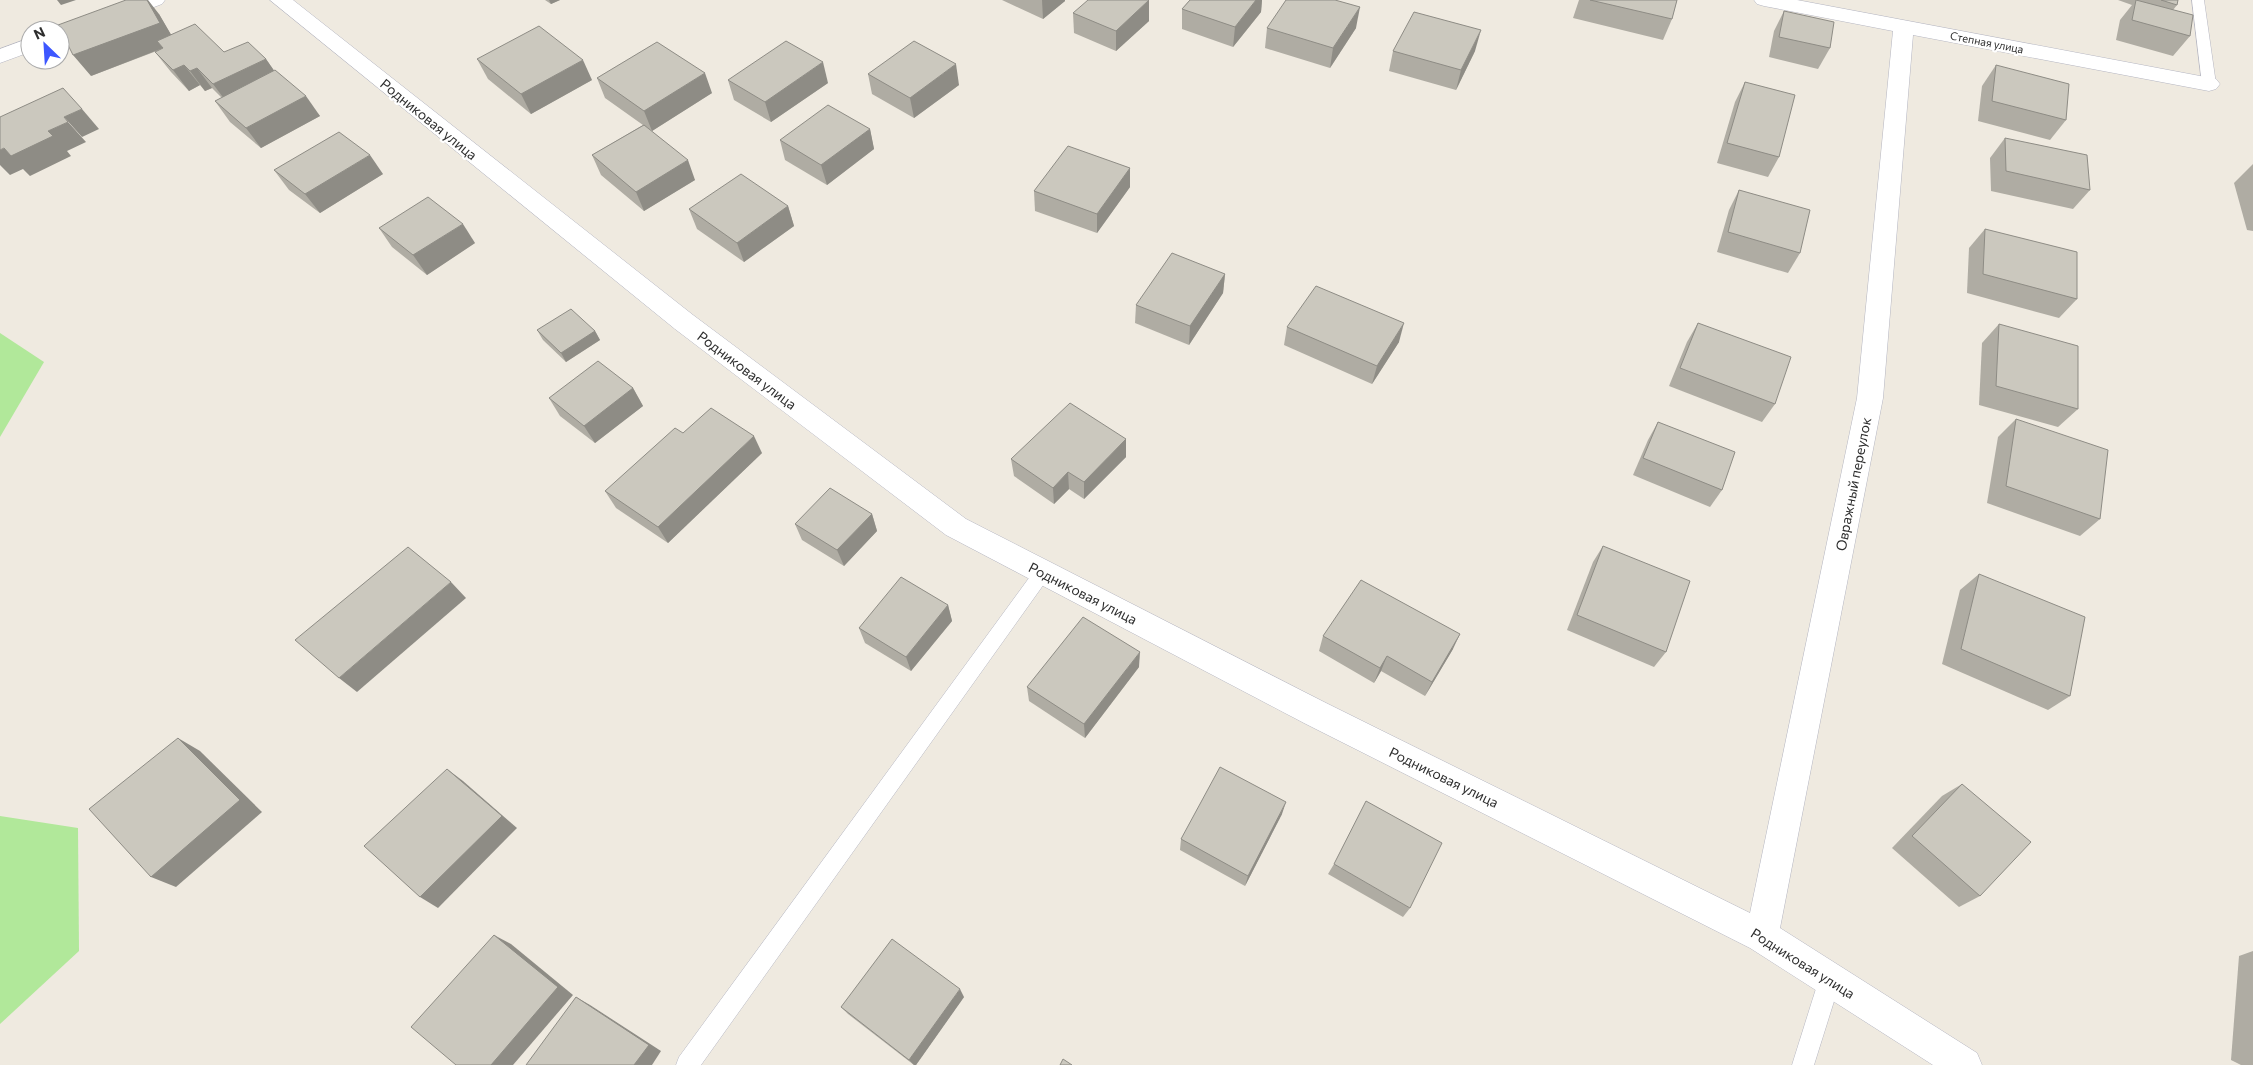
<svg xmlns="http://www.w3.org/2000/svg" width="2253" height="1065" font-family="Commissioner,sans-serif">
<rect width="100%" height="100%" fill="#efeae0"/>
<g fill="#b1e89a">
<polygon points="0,333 44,362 0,437"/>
<polygon points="0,816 78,828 79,951 0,1024"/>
</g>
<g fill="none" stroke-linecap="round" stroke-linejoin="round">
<g stroke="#b4b5c1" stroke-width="1">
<g id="lane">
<polygon points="2192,0 2204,0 2216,84 2209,88 2202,84"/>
<polygon points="1043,564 1049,567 1052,572 1049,577 701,1065 676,1065 679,1057 1037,567"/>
<polygon points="1830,968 1838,971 1841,979 1814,1065 1792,1065 1819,979 1822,971"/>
</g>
</g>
<g stroke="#b4b5c1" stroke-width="1">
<g id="street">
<polygon points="136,0 165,0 162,4 67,40 60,41 60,30 54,30"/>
<polygon points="270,0 293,0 693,315 966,519 1326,703 1750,913 1857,398 1893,31 1764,6 1757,4 1754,0 1797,0 2216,79 2220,84 2216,89 2209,91 1913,35 1883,398 1780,928 1977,1053 1982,1065 1933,1065 1750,948 1304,723 946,535 675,329"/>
<polygon points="30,38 30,52 0,63 0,49"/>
</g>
</g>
<use href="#lane" fill="#fff" fill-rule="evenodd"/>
<use href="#street" fill="#fff" fill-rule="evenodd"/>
</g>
<g fill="#afaca3">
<polygon points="545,0 560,0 551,4"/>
<polygon points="1002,0 1065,0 1065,1 1043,19"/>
<polygon points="1149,0 1149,21 1116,51 1074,33 1073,13"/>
<polygon points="1190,0 1262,0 1261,12 1233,47 1182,29 1182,9"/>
<polygon points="1579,0 1677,0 1672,19 1663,40 1573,18"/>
<polygon points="2118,0 2178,0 2177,5 2173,10 2190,36 2173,56 2116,40 2120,20 2132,5"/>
<polygon points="1784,11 1830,48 1818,69 1769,57 1774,31"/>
<polygon points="159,14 171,35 224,52 266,59 274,71 320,116 261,148 230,122 215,101 222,98 212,88 205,91 200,85 189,91 171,72 155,52 162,49 91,76"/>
<polygon points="1267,28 1356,28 1330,68 1265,48"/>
<polygon points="1393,51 1475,51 1456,90 1389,71"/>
<polygon points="477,59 592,80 531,114 488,79"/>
<polygon points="1996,65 2066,120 2050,140 1978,121 1982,86"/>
<polygon points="868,74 959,85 914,118 872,94"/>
<polygon points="597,78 712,93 652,131 646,127 695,180 644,211 601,175 592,155 643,125 605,98"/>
<polygon points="728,80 828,83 771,122 734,100"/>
<polygon points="1745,82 1779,157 1768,177 1717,163 1735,102"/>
<polygon points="870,129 874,149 827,185 785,160 780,140"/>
<polygon points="2005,138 2090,190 2073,209 1991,191 1990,158"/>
<polygon points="2253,164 2253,231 2247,230 2234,183"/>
<polygon points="1130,168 1130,187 1097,233 1035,211 1034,191"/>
<polygon points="274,170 383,174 320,213 289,190"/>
<polygon points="1739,190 1800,253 1788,273 1717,252 1729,210"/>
<polygon points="788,206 794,226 744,262 697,229 689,209"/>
<polygon points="379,228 475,243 427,275 392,247"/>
<polygon points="1985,229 2077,299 2059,318 1967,293 1969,248"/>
<polygon points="1225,274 1223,293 1189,345 1135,323 1136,305"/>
<polygon points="1698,323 1775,404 1762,422 1669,386 1687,342"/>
<polygon points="1999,324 2078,409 2058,427 1979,405 1982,343"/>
<polygon points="1287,327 1399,342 1372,384 1284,345"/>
<polygon points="537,330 595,331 600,340 566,362 543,340"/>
<polygon points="633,388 643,406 595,443 560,416 549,398"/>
<polygon points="2016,419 2100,519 2080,536 1987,503 1998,437"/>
<polygon points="1658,422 1722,490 1710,507 1633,475 1648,440"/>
<polygon points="683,433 762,453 668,543 616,508 605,491"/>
<polygon points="1126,457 1084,499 1069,489 1054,504 1014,476 1011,459"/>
<polygon points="872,514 877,531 844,566 802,540 795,524"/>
<polygon points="1603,546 1666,652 1654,667 1567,630 1593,562"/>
<polygon points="1979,574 2070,696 2048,710 1942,664 1960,590"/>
<polygon points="948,605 952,621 911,671 865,643 859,628"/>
<polygon points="1323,636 1453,649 1425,696 1381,671 1374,683 1319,651"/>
<polygon points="1139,667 1085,738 1029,701 1027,687"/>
<polygon points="1962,784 1980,896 1959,907 1892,848 1942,796"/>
<polygon points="1282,814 1245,886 1180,850 1181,839"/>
<polygon points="1334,864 1410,908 1403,917 1328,874"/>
<polygon points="2253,951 2253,1065 2241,1065 2231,1060 2239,956"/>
<polygon points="964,997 916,1065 914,1065 848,1014 841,1007"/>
</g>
<g fill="#8e8c85">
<polygon points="57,0 76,0 61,5"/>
<polygon points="147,0 148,0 159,14 176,43 157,41 163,48 91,76 73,55"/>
<polygon points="549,0 560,0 551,4"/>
<polygon points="1042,0 1065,0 1065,1 1043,19"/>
<polygon points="1149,0 1149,21 1116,51 1116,31"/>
<polygon points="1256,0 1262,0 1261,12 1233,47 1235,27"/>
<polygon points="1360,7 1356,28 1330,68 1333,48"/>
<polygon points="1481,30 1475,51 1456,90 1461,70"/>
<polygon points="266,59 280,79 228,104 213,84"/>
<polygon points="583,60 592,80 531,114 521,94"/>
<polygon points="823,62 828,83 771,122 765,102"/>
<polygon points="956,64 959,85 914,118 910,98"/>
<polygon points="184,65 200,85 189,91 173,70"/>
<polygon points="197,68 212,88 205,91 190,71"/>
<polygon points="705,73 712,93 652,131 644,111"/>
<polygon points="306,96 320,116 261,148 246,128"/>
<polygon points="82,109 99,129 82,137 64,117"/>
<polygon points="68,122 86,142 67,151 71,156 30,176 23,169 10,175 0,165 0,150 48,131"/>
<polygon points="870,129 874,149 827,185 821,165"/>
<polygon points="370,155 383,174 320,213 305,194"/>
<polygon points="688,160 695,180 644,211 636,192"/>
<polygon points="1130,168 1130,187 1097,233 1097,214"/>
<polygon points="788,206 794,226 744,262 737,243"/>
<polygon points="463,224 475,243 427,275 413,255"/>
<polygon points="1225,274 1223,293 1189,345 1190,326"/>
<polygon points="1404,323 1399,342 1372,384 1377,366"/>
<polygon points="595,331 600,340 566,362 561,353"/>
<polygon points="633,388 643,406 595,443 584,426"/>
<polygon points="754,436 762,453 668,543 658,527"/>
<polygon points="1126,439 1126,457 1084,499 1084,482"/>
<polygon points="1068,472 1069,489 1054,504 1053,488"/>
<polygon points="872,514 877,531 844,566 837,550"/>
<polygon points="451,582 466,598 357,692 339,678"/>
<polygon points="948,605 952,621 911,671 906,657"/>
<polygon points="1460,634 1453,649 1425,696 1432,682"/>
<polygon points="1140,652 1139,667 1085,738 1084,724"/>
<polygon points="1387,656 1381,671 1374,683 1380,668"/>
<polygon points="178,738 200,751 262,812 176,887 151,877"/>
<polygon points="447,769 463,781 517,828 438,908 420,897"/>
<polygon points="1286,802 1282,814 1245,886 1248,876"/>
<polygon points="494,935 511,944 573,995 513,1065 491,1065"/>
<polygon points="960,989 964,997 916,1065 914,1065 909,1060"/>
<polygon points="576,997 590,1005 661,1051 652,1065 634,1065"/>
</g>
<g fill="#cbc8be" stroke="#8e8c85">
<polygon points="126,0 147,0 160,23 73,55 58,25"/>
<polygon points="1088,0 1149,0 1116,31 1073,13"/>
<polygon points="1190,0 1256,0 1235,27 1182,9"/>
<polygon points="1286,0 1335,0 1360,7 1333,48 1267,28"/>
<polygon points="1590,0 1677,0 1672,19"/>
<polygon points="2136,0 2193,15 2190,36 2132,20"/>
<polygon points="2161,0 2178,0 2177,5"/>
<polygon points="1784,11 1834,22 1830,48 1779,37"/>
<polygon points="1414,12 1481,30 1461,70 1393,51"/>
<polygon points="195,24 224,52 248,42 266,59 213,84 197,68 190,71 184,65 173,70 155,52 163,48 157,41"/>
<polygon points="539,26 583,60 521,94 477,59"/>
<polygon points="786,41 823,62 765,102 728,80"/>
<polygon points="914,41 956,64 910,98 868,74"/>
<polygon points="657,42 705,73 644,111 597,78"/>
<polygon points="1996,65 2069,84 2066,120 1992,101"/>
<polygon points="275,70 306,96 246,128 215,101"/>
<polygon points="1745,82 1795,95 1779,157 1727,143"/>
<polygon points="63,88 82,109 64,117 68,122 48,131 53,136 11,156 4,148 0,150 0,117"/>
<polygon points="828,105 870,129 821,165 780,140"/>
<polygon points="644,125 688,160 636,192 592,155"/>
<polygon points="339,132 370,155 305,194 274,170"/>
<polygon points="2005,138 2087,155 2090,190 2006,171"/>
<polygon points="1068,146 1130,168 1097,214 1034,191"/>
<polygon points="741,174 788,206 737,243 689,209"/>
<polygon points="1739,190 1810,210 1800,253 1728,232"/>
<polygon points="428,197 463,224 413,255 379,228"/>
<polygon points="1985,229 2077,252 2077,299 1983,274"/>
<polygon points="1172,253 1225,274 1190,326 1136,305"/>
<polygon points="1316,286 1404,323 1377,366 1287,327"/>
<polygon points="571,309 595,331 561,353 537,330"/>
<polygon points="1698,323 1791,357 1775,404 1680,368"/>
<polygon points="1999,324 2078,346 2078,409 1996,386"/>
<polygon points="598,361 633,388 584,426 549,398"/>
<polygon points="1070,403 1126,439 1084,482 1068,472 1053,488 1011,459"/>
<polygon points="711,408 754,436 658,527 605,491 675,428 683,433"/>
<polygon points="2016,419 2108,450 2100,519 2006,486"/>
<polygon points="1658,422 1735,452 1722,490 1643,458"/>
<polygon points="830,488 872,514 837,550 795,524"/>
<polygon points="1603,546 1690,581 1666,652 1577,615"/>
<polygon points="408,547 451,582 339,678 295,640"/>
<polygon points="1979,574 2085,617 2070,696 1961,649"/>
<polygon points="901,577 948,605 906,657 859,628"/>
<polygon points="1361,580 1460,634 1432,682 1387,656 1380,668 1323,636"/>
<polygon points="1083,617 1140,652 1084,724 1027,687"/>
<polygon points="178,738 240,800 151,877 89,809"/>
<polygon points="1220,767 1286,802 1248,876 1181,839"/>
<polygon points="447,769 502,816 420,897 364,846"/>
<polygon points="1962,784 2031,842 1980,896 1912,836"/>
<polygon points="1366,801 1442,843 1410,908 1334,864"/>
<polygon points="494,935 558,987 491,1065 456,1065 411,1027"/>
<polygon points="892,939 960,989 909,1060 841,1007"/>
<polygon points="576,997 649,1045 634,1065 526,1065"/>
<polygon points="1063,1059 1072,1065 1060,1065"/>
</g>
<g text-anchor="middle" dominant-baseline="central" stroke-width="4.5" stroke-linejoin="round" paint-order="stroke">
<g font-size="11" fill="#2e2e2e" stroke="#fff">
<text transform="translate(1987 42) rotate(11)">Степная улица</text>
</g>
<g font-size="14" fill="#2e2e2e" stroke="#fff">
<text transform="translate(429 119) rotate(39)">Родниковая улица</text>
<text transform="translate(747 370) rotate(37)">Родниковая улица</text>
<text transform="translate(1853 484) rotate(-79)">Овражный переулок</text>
<text transform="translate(1083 593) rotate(27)">Родниковая улица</text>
<text transform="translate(1444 777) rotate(26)">Родниковая улица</text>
<text transform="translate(1803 963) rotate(32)">Родниковая улица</text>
</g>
</g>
<g transform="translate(45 45) rotate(335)"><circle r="24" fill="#ffffff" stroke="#ababab"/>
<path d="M0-4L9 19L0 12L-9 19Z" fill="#3d57ff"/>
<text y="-8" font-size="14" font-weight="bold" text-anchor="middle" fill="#2e2e2e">N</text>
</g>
</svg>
